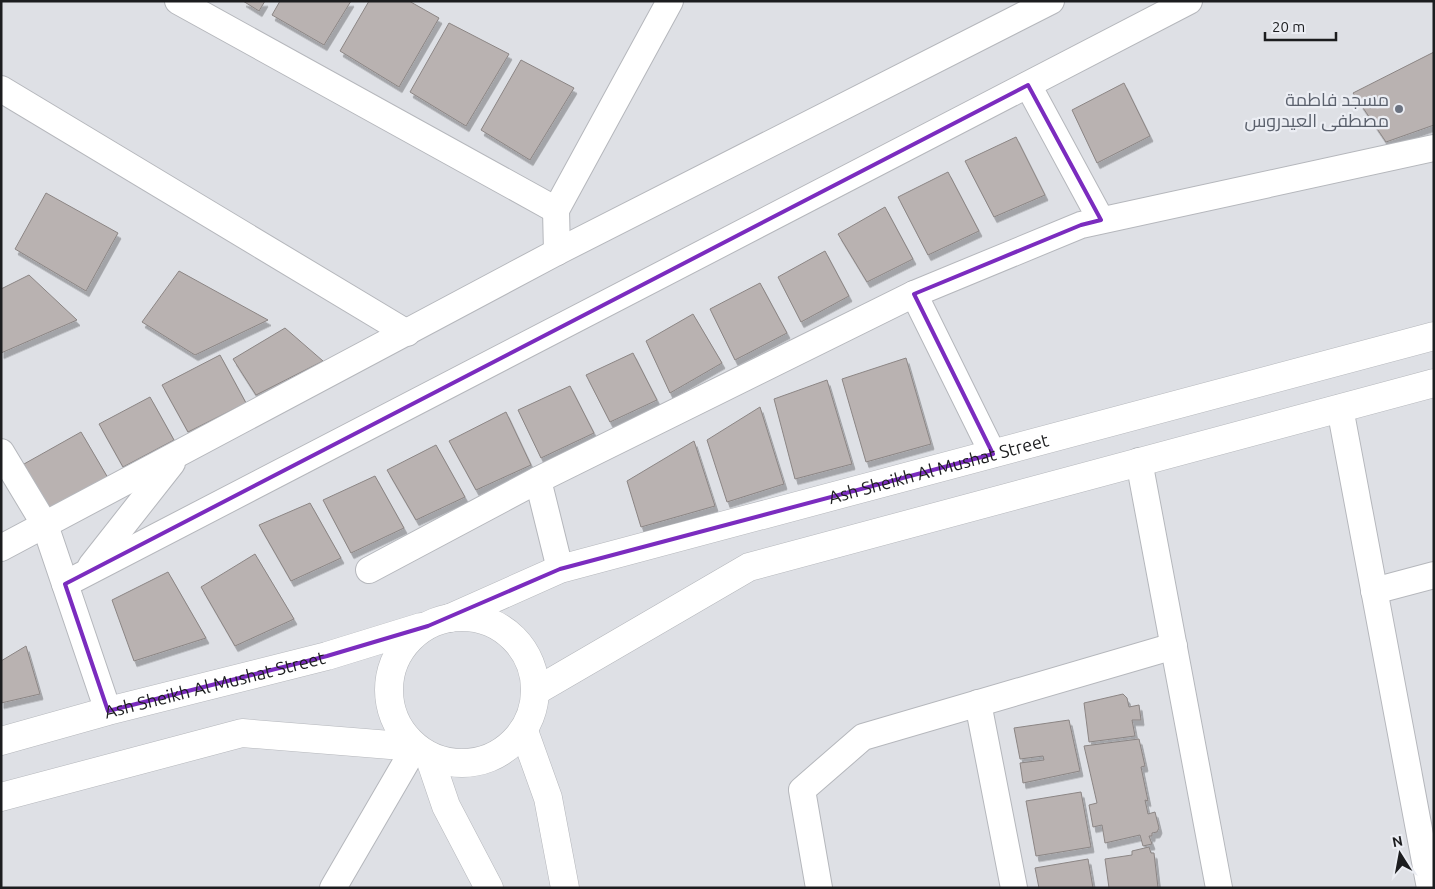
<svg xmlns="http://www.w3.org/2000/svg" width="1435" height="889" font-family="Ubuntu,Cairo,sans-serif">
<defs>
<filter id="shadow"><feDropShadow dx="3" dy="5.5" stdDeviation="0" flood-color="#0004"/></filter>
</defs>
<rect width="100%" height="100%" fill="#dee0e5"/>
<g fill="#b9b2b1" stroke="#8b8584" filter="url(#shadow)">
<polygon points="243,1 265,1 259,11"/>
<polygon points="280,1 351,1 324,45 272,15"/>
<polygon points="369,1 409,1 439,18 399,87 340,51"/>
<polygon points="449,23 509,54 466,126 410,92"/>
<polygon points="1434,52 1434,125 1386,142 1353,93"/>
<polygon points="521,60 574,88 530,160 481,130"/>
<polygon points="1124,83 1150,136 1097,163 1072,110"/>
<polygon points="1016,137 1045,195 994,217 965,161"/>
<polygon points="948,172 979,231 928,255 898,197"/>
<polygon points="46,193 118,233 86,291 15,249"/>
<polygon points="885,207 913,259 867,282 838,234"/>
<polygon points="825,251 849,296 801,322 778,277"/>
<polygon points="179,271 268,320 195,355 142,322"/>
<polygon points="29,275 77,320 1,353 1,289"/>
<polygon points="760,283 787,333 735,360 710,309"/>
<polygon points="693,314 722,363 670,393 646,341"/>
<polygon points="285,328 323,361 256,395 233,359"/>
<polygon points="633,353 657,400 610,422 586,375"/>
<polygon points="220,355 246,403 188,432 162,385"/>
<polygon points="906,358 931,444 866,462 842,379"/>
<polygon points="827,380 852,464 795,479 774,399"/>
<polygon points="570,386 594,433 541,458 518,410"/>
<polygon points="150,397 174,440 123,467 99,424"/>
<polygon points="760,407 784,484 727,502 707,440"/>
<polygon points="506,412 531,465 476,490 449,441"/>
<polygon points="81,432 108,478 48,509 24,464"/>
<polygon points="694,441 715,506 641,527 627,481"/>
<polygon points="436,445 465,497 416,520 387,470"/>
<polygon points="375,476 404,528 351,553 323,500"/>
<polygon points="310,503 341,558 291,581 259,525"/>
<polygon points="255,554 294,619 235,646 201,587"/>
<polygon points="168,572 206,638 134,661 112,600"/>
<polygon points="26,646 40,694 1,703 1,661"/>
<polygon points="1123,694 1127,698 1129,707 1139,705 1141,720 1132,720 1135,736 1089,742 1084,703"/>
<polygon points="1069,720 1080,771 1023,783 1020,763 1044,760 1043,756 1020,759 1014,728"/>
<polygon points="1139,739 1145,766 1141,767 1148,801 1145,800 1148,814 1155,812 1159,828 1157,832 1152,833 1152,836 1149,836 1152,844 1143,846 1140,835 1105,843 1102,825 1093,827 1089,805 1097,803 1084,746"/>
<polygon points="1081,792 1091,847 1036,856 1026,801"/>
<polygon points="1149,847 1151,853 1154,853 1158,888 1109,888 1105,859 1132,855 1132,851"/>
<polygon points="1088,859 1093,888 1039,888 1035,868"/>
</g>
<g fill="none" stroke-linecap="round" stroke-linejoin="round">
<g stroke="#b5b7bc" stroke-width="28">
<g id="street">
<polyline points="178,1 556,210"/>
<polyline points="1028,85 1101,220"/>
<polyline points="1,89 407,333"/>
<polyline points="557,252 556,210 670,1"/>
<polyline points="1340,408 1430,888"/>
<polyline points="1,452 45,525 108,711"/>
<polyline points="993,454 914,294 1081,225 1434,148"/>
<polyline points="1139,461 1219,888"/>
<polyline points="1,548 557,252 1051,1"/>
<polyline points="91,566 172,463"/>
<polyline points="560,569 538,480 914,294"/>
<polyline points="369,570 538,480"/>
<polyline points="65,584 1189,1"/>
<polyline points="1374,591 1434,575"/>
<polyline points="978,703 1014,888"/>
<polyline points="333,888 415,747"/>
<polyline points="819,888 802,790 863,737 1174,646"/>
</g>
</g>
<g stroke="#b5b7bc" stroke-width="29">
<g id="secondary">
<circle cx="462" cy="690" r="73"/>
<path id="s1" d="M450,618l110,-49 874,-233"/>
<polyline points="536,691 749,567 1434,383"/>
<polyline points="524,731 548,798 565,888"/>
<path id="s2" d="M1,741l107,-30 219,-55 94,-29"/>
<polyline points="429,756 446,806 489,888"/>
<polyline points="1,797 242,733 415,747"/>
</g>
</g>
<use href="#street" stroke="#fff" stroke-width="26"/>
<use href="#secondary" stroke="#fff" stroke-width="28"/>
</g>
<path fill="none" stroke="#7b2cbf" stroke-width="4" stroke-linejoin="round" d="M1028,85l73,135 -20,5 -167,69 79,160 -433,115 -132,57 -101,30 -219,55 -43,-127z"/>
<circle fill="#6b7280" stroke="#ebedf3" stroke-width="2" cx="1399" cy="109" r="5"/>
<g text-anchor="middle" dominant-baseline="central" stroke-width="4.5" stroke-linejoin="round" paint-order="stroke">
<g font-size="18" fill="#5b616d" stroke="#ebedf3" text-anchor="end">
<text x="1389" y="99">مسجد فاطمة<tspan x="1389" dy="21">مصطفى العيدروس</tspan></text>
</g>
<g font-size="18" fill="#1c1d1f" stroke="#ebedf3">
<text stroke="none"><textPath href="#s1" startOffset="512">Ash Sheikh Al Mushat Street</textPath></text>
<text stroke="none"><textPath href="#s2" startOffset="221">Ash Sheikh Al Mushat Street</textPath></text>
</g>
</g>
<rect width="1435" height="889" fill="none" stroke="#1c1d1f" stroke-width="5"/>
<g transform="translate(1400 854) rotate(349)" stroke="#ebedf3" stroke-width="4" paint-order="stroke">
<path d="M0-4L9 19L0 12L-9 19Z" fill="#1c1d1f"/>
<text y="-8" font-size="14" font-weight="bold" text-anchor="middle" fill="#1c1d1f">N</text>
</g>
<path d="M1265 32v8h71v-8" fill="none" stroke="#1c1d1f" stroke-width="2.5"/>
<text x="1272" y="32" font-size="15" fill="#1c1d1f" stroke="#ebedf3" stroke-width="4" paint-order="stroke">20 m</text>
</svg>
